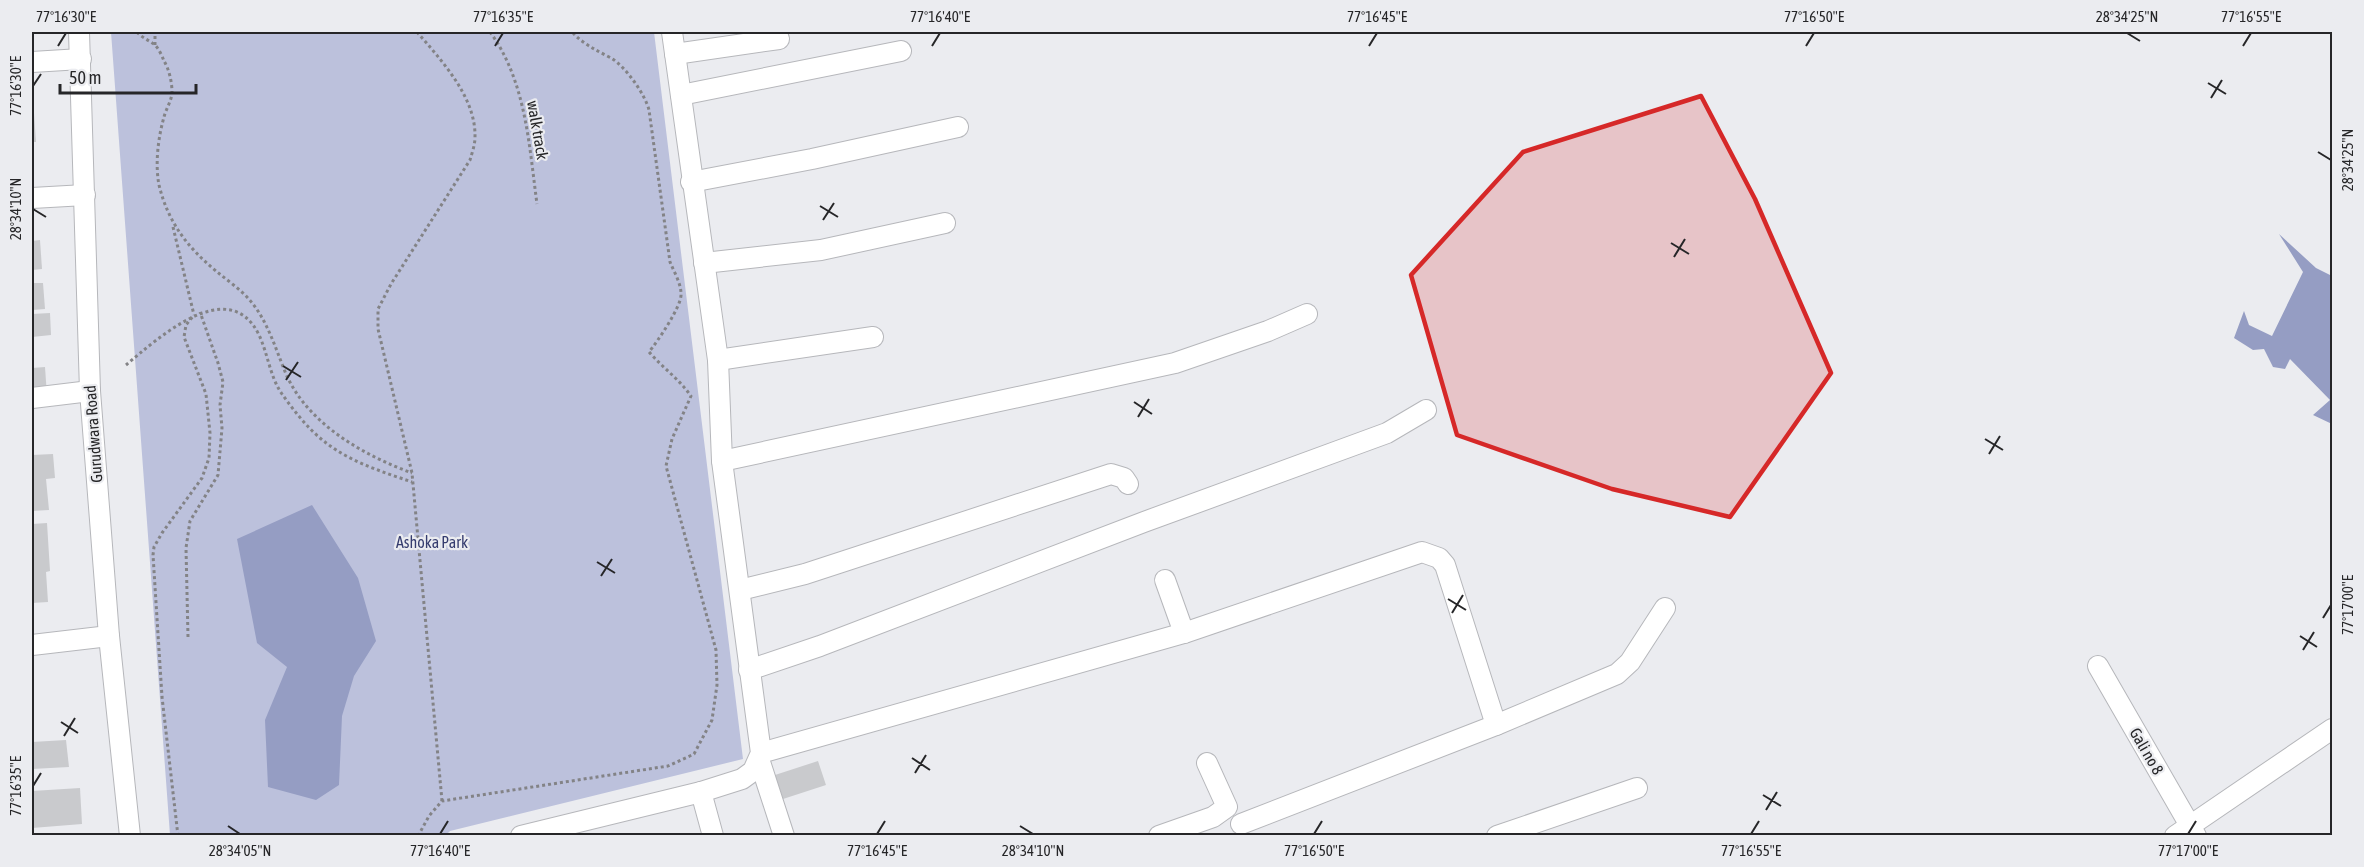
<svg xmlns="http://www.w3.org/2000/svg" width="2364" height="867" font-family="'Asap Condensed',sans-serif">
<rect width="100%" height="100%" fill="#ebecf0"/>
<polygon fill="#bcc1dc" points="111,32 654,32 743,759 450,831 446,835 170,835"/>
<g fill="#959dc3">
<polygon points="2279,234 2316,268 2332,276 2332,424 2313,415 2330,400 2290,359 2285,369 2273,367 2264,349 2253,350 2234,338 2244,311 2249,325 2272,336 2303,272"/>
<polygon points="312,505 358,578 376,641 354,676 342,716 339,785 316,800 268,787 265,720 287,667 257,643 237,539"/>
</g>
<g fill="#c9cacd">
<polygon points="32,99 33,99 36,142 32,142"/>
<polygon points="40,240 42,269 32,270 32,241"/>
<polygon points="32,283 43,283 45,309 32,310"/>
<polygon points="50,313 51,335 32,337 32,314"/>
<polygon points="45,367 47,396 32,397 32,368"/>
<polygon points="53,454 55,478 46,479 49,510 32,511 32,455"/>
<polygon points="47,523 50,571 46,572 48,602 32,603 32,524"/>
<polygon points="66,740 69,767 32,769 32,742"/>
<polygon points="818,761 826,785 783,799 775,775"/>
<polygon points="80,788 82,824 32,828 32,791"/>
</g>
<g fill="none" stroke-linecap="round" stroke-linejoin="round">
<g stroke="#b6b7bb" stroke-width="22">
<g id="minor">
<polyline points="79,32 90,391 109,636 130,836"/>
<polyline points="675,54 779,39"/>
<polyline points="32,62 81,59"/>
<polyline points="681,95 901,51"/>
<polyline points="691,182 812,159 958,127"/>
<polyline points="32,198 85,195"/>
<polyline points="704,263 821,250 945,223"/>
<polyline points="718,360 873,337"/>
<polyline points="32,398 90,391"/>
<polyline points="722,461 1175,363 1268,331 1307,314"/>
<polyline points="1165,580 1184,633"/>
<polyline points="740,590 805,574 1111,474 1124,478 1128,484"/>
<polyline points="32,645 109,636"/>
<polyline points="2098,666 2196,836"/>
<polyline points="749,670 820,646 1144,522 1387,433 1426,410"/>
<polyline points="761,753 1184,633 1422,552 1439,558 1445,565 1496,725"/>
<polyline points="759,759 784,836"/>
<polyline points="701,792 713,836"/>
<polyline points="1241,824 1496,725 1617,674 1630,662 1665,608"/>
<polyline points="521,836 701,792 742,779 753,771 761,753 722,461 718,360 672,32"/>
<polyline points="1159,836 1213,817 1227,807 1207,763"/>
<polyline points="1497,836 1637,788"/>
<polyline points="2175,836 2332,729"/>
</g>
</g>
<g stroke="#838386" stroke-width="3" stroke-dasharray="3 3" stroke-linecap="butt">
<path d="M137,32c5,6 12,8 18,13 4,4 7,11 9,16 5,8 8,21 8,31 0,8 -6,17 -8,25 -6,21 -9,47 -5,68 9,37 28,62 57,86 12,10 27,20 37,33 16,21 23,46 33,70 22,50 77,81 126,99"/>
<path d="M417,32c24,28 59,65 58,105 0,8 -3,16 -5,23l-79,124 -13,25v20l34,144 30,328"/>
<path d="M490,32c36,49 39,113 47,172"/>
<polyline points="155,45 155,32"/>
<polyline points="173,227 194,315"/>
<path d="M126,365c31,-26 103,-92 133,-30 9,19 11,42 23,59 12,17 27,36 43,48 25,20 58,30 87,40"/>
<polyline points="188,637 186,548 190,521 218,475 222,428 220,405 223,382 218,363 200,312"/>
<polyline points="178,836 162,697 153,555 154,547 162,533 202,478 209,458 210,433 206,394 184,337 186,325 194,315"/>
<path d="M418,836l11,-20 13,-15 226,-35 26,-12 18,-34 5,-35 -1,-35 -50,-184 6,-27 19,-43c-12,-17 -28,-28 -42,-44 8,-10 33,-46 32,-58 0,-11 -7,-22 -11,-32l-21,-152c-4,-16 -24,-44 -38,-52 -15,-8 -28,-14 -39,-26"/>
</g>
<use href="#minor" stroke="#fff" stroke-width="20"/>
</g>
<path fill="#d62828" fill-opacity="0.2" stroke="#d62828" stroke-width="4.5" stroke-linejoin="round" d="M1701,96l54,103 76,174 -101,144 -118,-28 -155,-54 -46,-160 112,-123z"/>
<path fill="none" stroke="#262628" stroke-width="2" d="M2127,33l13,8M58,46l8,-13M495,46l8,-13M932,46l8,-13M1369,46l8,-13M1806,46l8,-13M2243,46l8,-13M2208,83l18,11M33,86l8,-12M2211,98l11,-18M2318,152l13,8M820,206l18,11M33,209l13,8M823,220l11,-17M1671,243l18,11M1674,257l11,-18M283,366l18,11M286,380l12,-18M1134,402l18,12M1138,417l11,-18M1985,439l18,11M1989,454l11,-18M597,562l18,11M601,576l11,-17M1448,599l18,11M1452,613l11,-18M2323,618l8,-13M2300,636l17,11M2303,650l11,-18M61,722l17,11M64,736l11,-18M912,758l18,12M915,773l11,-18M33,786l8,-13M1763,795l18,11M1766,810l11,-18M228,826l12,8M1020,826l13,8M440,834l8,-13M877,834l8,-13M1314,834l8,-13M1751,834l8,-13M2188,834l8,-13"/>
<g text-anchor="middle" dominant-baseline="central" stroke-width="4.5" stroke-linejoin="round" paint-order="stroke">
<g font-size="16" fill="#262628" stroke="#ebecf0">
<text transform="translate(538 130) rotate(80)">walk track</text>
<text transform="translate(93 434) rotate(-94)">Gurudwara Road</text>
<text transform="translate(2147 751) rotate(60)">Gali no 8</text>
</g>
<g font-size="16" fill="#363d6f" stroke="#ebecf0">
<text x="432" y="542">Ashoka Park</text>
</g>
</g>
<rect width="2364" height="867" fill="none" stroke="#ebecf0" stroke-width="66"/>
<path d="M60 84v9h136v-9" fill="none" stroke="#262628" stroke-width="3"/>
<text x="69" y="84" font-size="18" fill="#262628" stroke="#ebecf0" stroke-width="4.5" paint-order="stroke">50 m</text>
<rect x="33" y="33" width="2298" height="801" fill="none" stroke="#262628" stroke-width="2"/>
<g font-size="15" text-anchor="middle" fill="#262628">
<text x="66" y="22">77°16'30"E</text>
<text x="503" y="22">77°16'35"E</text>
<text x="940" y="22">77°16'40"E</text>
<text x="1377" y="22">77°16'45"E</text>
<text x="1814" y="22">77°16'50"E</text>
<text x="2127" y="22">28°34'25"N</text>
<text x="2251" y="22">77°16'55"E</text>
<text transform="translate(16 86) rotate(-90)" y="5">77°16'30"E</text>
<text transform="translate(2348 160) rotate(-90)" y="5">28°34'25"N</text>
<text transform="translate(16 209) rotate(-90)" y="5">28°34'10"N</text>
<text transform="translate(2348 605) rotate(-90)" y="5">77°17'00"E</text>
<text transform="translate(16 786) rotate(-90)" y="5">77°16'35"E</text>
<text x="240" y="856">28°34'05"N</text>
<text x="440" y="856">77°16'40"E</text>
<text x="877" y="856">77°16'45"E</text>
<text x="1033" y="856">28°34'10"N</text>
<text x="1314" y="856">77°16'50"E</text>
<text x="1751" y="856">77°16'55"E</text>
<text x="2188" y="856">77°17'00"E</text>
</g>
</svg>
